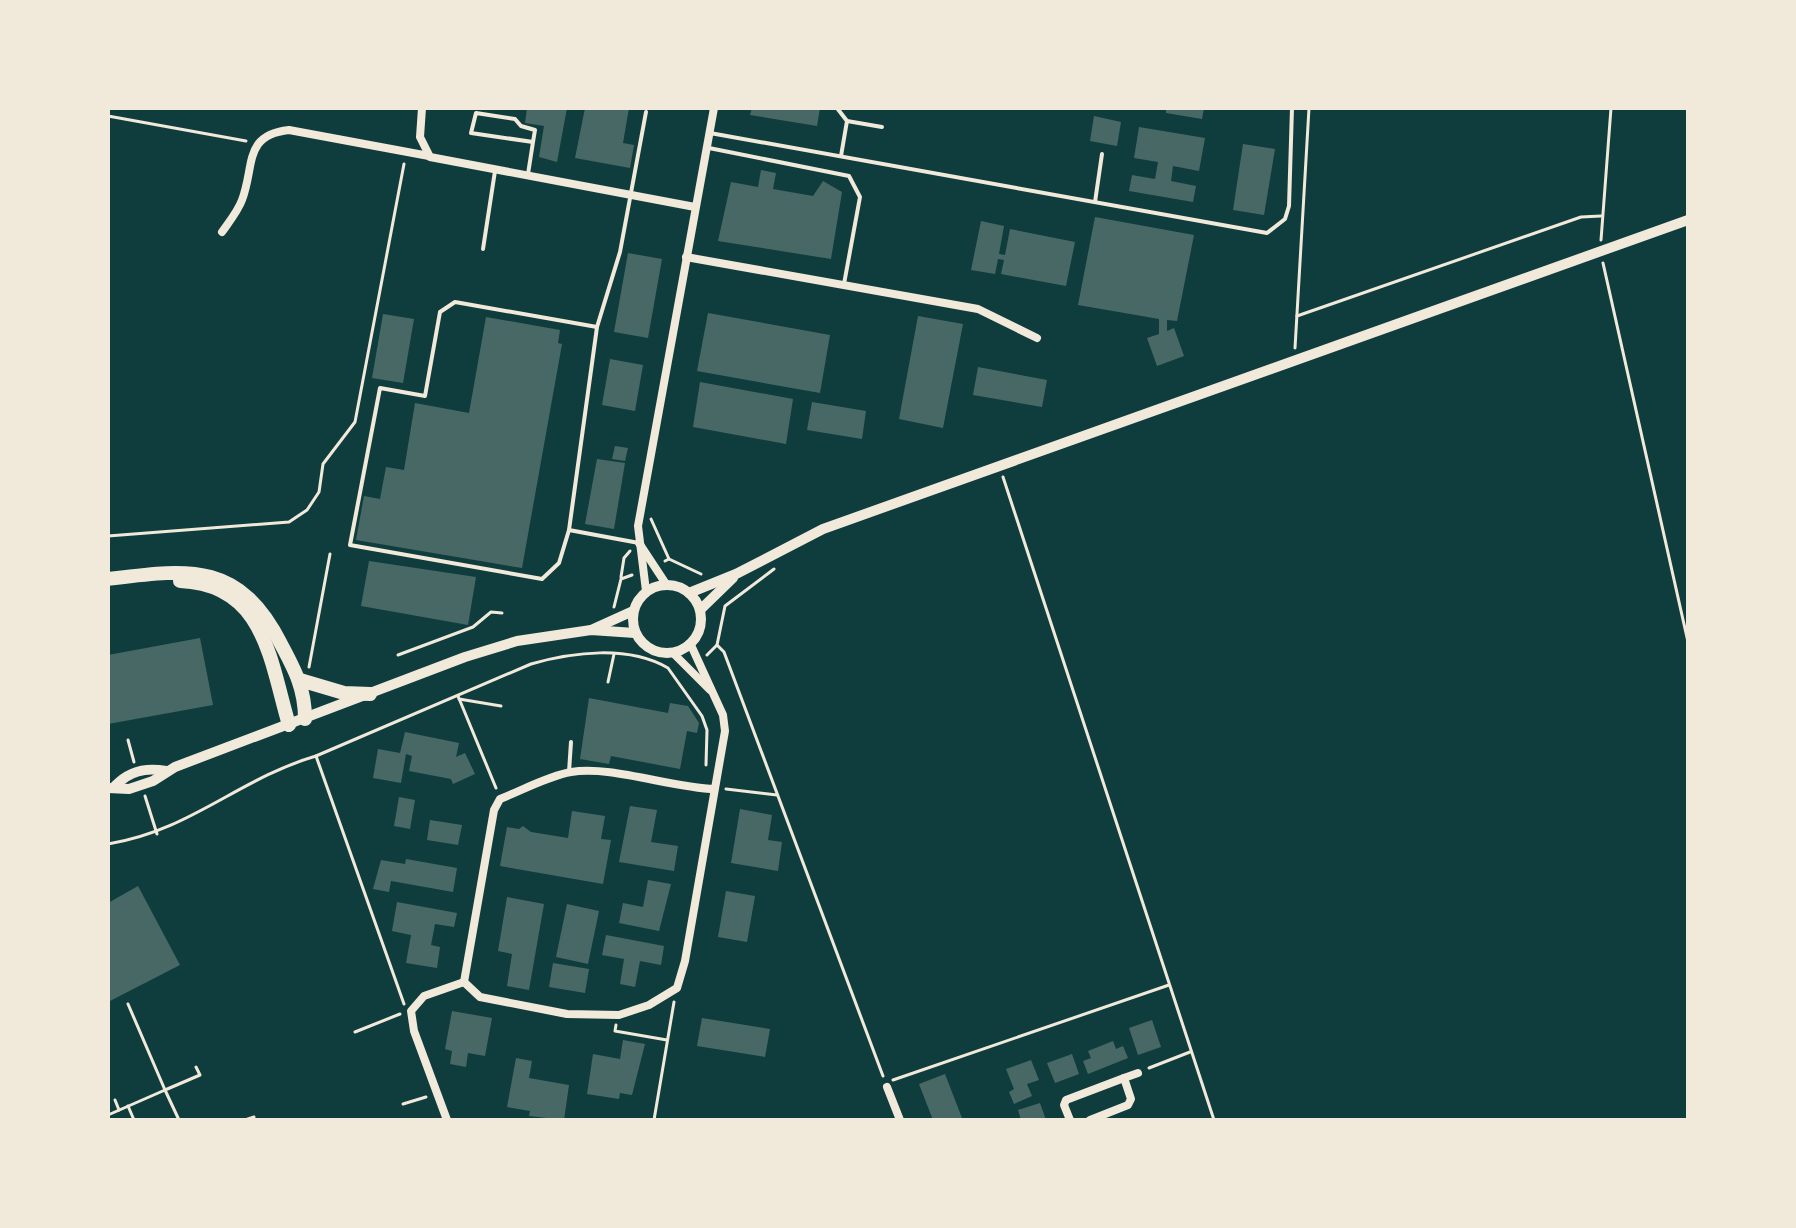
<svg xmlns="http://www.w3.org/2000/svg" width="1796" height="1228" font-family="Montserrat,sans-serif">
<rect width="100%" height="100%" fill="#0f3d3e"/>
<g fill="#486865">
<polygon points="527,108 567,108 557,162 539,157 544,126 525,123"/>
<polygon points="585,108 629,108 623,143 634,145 630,168 575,158"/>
<polygon points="752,108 820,108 817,126 750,115"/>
<polygon points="1166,108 1204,108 1202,119 1166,113"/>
<polygon points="1094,116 1121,122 1117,146 1090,141"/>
<polygon points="1139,127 1205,138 1199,171 1173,166 1171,181 1196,186 1193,202 1129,191 1132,175 1155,179 1158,162 1134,158"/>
<polygon points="1243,144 1275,149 1264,215 1233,210"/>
<polygon points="761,170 776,173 773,189 813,196 823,181 842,192 831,259 718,241 731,182 758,187"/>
<polygon points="1095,217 1194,235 1177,321 1167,320 1167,331 1174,328 1184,356 1157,366 1147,338 1159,334 1159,319 1078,305"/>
<polygon points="981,221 1004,226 999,254 1005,255 1010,229 1075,242 1066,286 1001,274 1004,260 998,259 995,274 971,270"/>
<polygon points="628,253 662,259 648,338 614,332"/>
<polygon points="708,313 830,335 820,393 697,371"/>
<polygon points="383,314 414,319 403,383 372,378"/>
<polygon points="918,316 963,324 943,428 899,419"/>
<polygon points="486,317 560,330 558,343 562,344 522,568 356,540 364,496 380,499 386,467 404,470 415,403 469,413"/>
<polygon points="610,359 643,365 635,411 602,405"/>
<polygon points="978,367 1047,380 1042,407 973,395"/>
<polygon points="700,382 793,399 786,444 693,427"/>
<polygon points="812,402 866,411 862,439 807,430"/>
<polygon points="615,446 628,448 625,461 612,459"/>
<polygon points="597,459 625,463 614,529 585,524"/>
<polygon points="369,561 476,577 468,625 361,606"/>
<polygon points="200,638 213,705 108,724 108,655"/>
<polygon points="589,698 668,713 670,703 688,706 699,723 697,733 687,731 680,769 611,756 609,764 580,759"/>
<polygon points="405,732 459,743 456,757 465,753 475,774 453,784 451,779 409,771 412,756 406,754 401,783 373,778 378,749 400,753"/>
<polygon points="399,797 415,800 410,829 394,826"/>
<polygon points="630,806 657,810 651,842 678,846 674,871 619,862"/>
<polygon points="740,809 772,815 768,840 782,842 778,871 731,863"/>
<polygon points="572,811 605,816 601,839 611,840 603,884 500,866 507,827 519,829 523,826 531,832 568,838"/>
<polygon points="430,820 462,825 458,845 427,840"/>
<polygon points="406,859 457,868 453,892 391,881 389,892 373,889 381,860 405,864"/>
<polygon points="648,880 671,884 659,931 619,923 623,903 643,907"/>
<polygon points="138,886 180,965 108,1002 108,903"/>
<polygon points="726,891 755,896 747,942 718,937"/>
<polygon points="507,897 544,904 529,990 507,986 512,954 498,951"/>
<polygon points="397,902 457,913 454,927 435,924 431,945 440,947 437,968 406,963 411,935 392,931"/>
<polygon points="567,904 599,911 588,964 556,957"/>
<polygon points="606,935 664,946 661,965 640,961 635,987 620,984 624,959 602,955"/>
<polygon points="553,963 589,969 585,993 549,987"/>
<polygon points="452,1011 492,1018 485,1056 468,1053 466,1067 450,1064 452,1051 445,1049"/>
<polygon points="702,1018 770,1029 765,1057 697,1046"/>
<polygon points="1152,1020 1161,1047 1138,1055 1129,1028"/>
<polygon points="623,1040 645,1044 632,1095 620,1093 619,1099 587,1094 593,1054 620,1059"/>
<polygon points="1113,1041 1116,1049 1123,1046 1128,1058 1088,1074 1083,1061 1091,1058 1088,1051"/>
<polygon points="1072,1054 1079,1074 1055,1083 1047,1063"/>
<polygon points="516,1058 532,1061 529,1078 569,1085 564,1120 529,1116 530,1111 507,1107"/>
<polygon points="1031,1060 1039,1080 1027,1084 1032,1096 1014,1104 1009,1092 1014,1089 1006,1069"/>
<polygon points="945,1074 962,1118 958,1120 933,1120 919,1084"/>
<polygon points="1040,1103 1046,1120 1021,1120 1018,1110"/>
</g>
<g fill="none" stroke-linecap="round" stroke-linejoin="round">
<g stroke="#f1e9da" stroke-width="3">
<polyline points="108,116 246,141"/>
<polyline points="1601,240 1611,108"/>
<polyline points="1603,263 1688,642"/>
<polyline points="1297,316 1581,217 1601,216"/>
<polyline points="1295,348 1309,108"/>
<polyline points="1003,477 1214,1120"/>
<polyline points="651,519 669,559"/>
<polyline points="108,536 289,522 307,510 319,492 323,464 355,422 404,164"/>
<polyline points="665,561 669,559 701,574"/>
<polyline points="621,577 624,558 630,551"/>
<polyline points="614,607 621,579 632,575"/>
<polyline points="717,645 724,652 883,1076"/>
<polyline points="398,655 473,627 491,612 502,613"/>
<polyline points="707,655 717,645 725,606 774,569"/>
<polyline points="309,667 330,554"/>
<polyline points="608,682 614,654"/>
<polyline points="458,696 496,788"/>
<polyline points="459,699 501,706"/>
<polyline points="128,740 134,762"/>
<polyline points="316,756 404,1004"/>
<polyline points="726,789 777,795"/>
<polyline points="145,796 157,834"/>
<path d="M108,844c82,-13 130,-65 208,-88l215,-92c42,-12 97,-19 137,4l34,48 5,14 -1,35"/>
<polyline points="128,1004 165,1090 200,1075 196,1067"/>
<polyline points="616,1025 615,1031 667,1040"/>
<polyline points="355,1032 400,1014"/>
<polyline points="1149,1068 1190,1052"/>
<polyline points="893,1080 1169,985"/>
<polyline points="115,1100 119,1110"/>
<polyline points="403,1104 426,1097"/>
<polyline points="128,1106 134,1120"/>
<polyline points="108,1115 165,1090 179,1120"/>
<polyline points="245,1120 254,1117"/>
<polyline points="654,1120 674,1002"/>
</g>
<g stroke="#f1e9da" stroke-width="4">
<polyline points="837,108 847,121 841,156"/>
<polyline points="847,121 882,127"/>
<polyline points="710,133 1267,233 1285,219 1289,206 1292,108"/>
<polyline points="709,148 849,176 860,197 844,284"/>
<polyline points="528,174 533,142 471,133 476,113 515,119 521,126 535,130 533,142"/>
<polyline points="1095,202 1102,154"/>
<polyline points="483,249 495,171"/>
<polyline points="569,530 559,563 542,579 350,545 380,388 425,396 440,312 455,302 597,327"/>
<polyline points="639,543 569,530 597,327 620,252 646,112"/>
<polyline points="569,772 571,742"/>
</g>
<g stroke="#f1e9da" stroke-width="8">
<polyline points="422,108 420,137 430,157 695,207"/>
<path d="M222,232c7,-10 16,-21 20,-32 13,-34 1,-65 47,-70l140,26"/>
<polyline points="686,257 978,309 1037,338"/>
<polyline points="639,543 666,584"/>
<polyline points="646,591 638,526 714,108"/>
<path d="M690,643l33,72 2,16 -40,230 -8,27 -28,17 -30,10 -52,-1 -87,-17 -16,-15 30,-172 6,-11c23,-9 48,-23 71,-27 40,-7 100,16 144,17"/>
<polyline points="673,653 710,690"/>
<polyline points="1124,1078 1138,1073"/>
<polyline points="887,1087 900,1120"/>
<polyline points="447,1120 414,1031 411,1011 424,996 464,982"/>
<polyline points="1070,1120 1064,1105 1066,1100 1124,1078 1131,1099 1128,1105 1090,1120"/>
</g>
<g stroke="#f1e9da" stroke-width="10">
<circle cx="667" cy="619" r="34"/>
<polyline points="689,593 736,574 823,529 1688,220"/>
<polyline points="700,610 733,578"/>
<polyline points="591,630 633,611"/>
<path d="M115,786c14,-15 30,-19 51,-15"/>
<polyline points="108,788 129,789 153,781 175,767 465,657 517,641 591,630 635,633"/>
</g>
<g stroke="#f1e9da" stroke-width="14">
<path d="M108,579c81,-10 131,-18 173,65 14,26 24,45 24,75"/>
<path d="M180,581c85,3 90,80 109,144"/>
<polyline points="300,680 344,693 370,694"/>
</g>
</g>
<rect width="1796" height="1228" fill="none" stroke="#f1e9da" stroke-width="220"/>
</svg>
